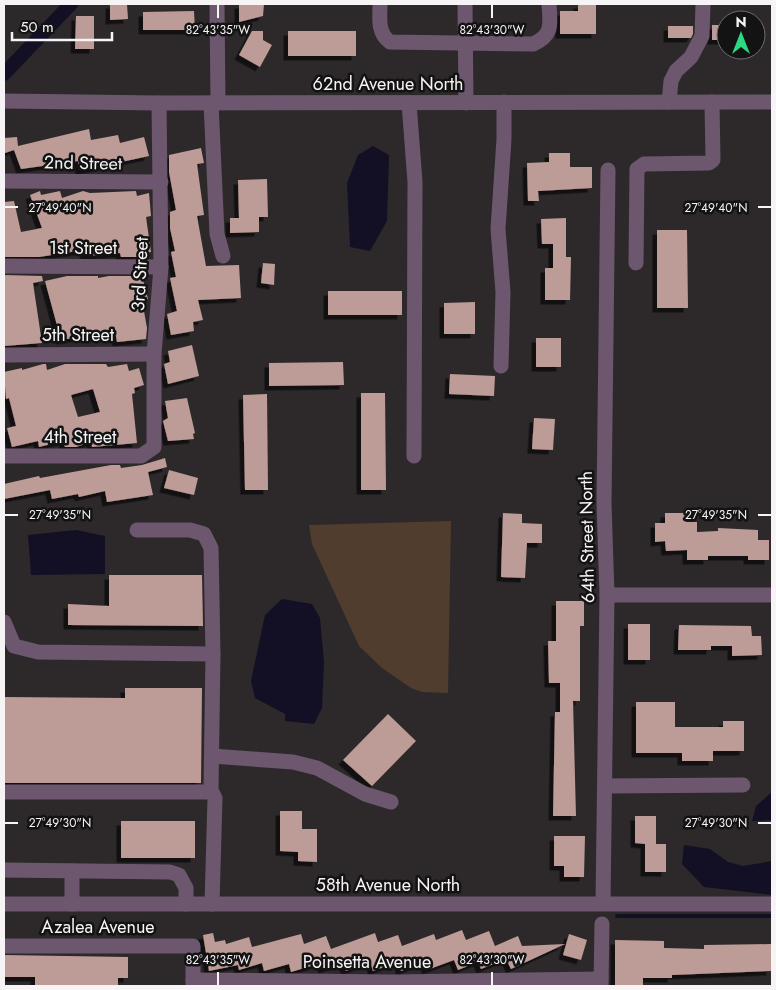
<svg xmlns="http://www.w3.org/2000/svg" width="776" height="990" font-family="Jost,sans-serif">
<defs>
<filter id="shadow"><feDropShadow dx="-4.5" dy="4.5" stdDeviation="0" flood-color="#0009"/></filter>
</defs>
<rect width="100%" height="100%" fill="#2d292b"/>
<polygon fill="#513d2d" points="451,521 448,693 422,692 411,688 382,668 359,646 312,544 309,525"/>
<g fill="#130f24">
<polygon points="373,146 389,155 387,221 370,251 350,247 347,183 358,155"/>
<polygon points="76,530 105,536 105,574 31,575 28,535"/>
<polygon points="282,599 312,604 320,618 324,662 322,708 314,724 285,721 285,714 255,698 251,681 265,615"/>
<polygon points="772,792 772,820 752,821 756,806"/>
<polygon points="684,845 710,849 728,862 743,866 772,861 772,895 704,887 682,864"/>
</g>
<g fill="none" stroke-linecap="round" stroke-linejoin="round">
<polyline stroke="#130f24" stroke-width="4" points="617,916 772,916"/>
<polyline stroke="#130f24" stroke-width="14" points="4,74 71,4"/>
</g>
<g fill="#bd9b96" fill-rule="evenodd" filter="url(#shadow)">
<polygon points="110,4 127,4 128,19 110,20"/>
<polygon points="239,4 264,4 263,16 239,22"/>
<polygon points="578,4 596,4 596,34 560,34 560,11 578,11"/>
<polygon points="194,11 195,30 143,30 143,12"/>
<polygon points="76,16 94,16 94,49 75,49"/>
<rect x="712" y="25" width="14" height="15"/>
<polygon points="668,26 693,26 693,34 691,38 668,38"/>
<polygon points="252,31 263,31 263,40 272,45 260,67 239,55"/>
<rect x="288" y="31" width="68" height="25"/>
<polygon points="89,129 91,140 118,135 120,143 144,137 149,156 84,170 80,170 78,161 21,169 14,150 5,153 4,138 17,137 18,146"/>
<polygon points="201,148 204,163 197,164 204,215 197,216 206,266 239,265 241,298 198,300 203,320 193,322 194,331 171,335 167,314 177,311 170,278 176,277 171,252 175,251 170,228 170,212 176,210 169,172 169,155"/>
<polygon points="549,153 570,153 570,167 592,167 592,188 538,191 539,201 528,201 527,163 549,162"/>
<polygon points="267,179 268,217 259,217 259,232 230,233 230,218 239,218 238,180"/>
<polygon points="40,191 41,195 60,191 62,198 83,191 90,193 136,191 137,196 149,193 151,216 146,217 151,252 137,255 137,257 121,257 120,253 85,256 84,250 39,257 4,257 4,202 14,201 21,232 42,228 30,195"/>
<polygon points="566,218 566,257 571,257 570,300 545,300 545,268 553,268 553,244 542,244 541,219"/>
<polygon points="657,230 687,230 688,308 657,308"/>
<polygon points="263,263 275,264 274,285 261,283"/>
<polygon points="4,275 42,276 43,281 33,283 42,343 4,346"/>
<polygon points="67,276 98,276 98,278 109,276 142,276 148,299 142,300 147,328 146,339 117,342 115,331 61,340 45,281"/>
<rect x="328" y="291" width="74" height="24"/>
<polygon points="475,302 475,334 444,334 444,303"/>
<rect x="536" y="338" width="25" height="29"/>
<polygon points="192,345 199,376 168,384 164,364 170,362 168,351"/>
<polygon points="343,362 344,385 269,386 269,363"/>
<path d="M43,364h3l1,6 18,-6h41l2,3 19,-3 2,7 10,-3 5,17 -10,3 1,5 -3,1 5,49 -45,4 -1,-5 -15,5h-11l-2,-6 -24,6 -1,-6 -26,6 -5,-19 9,-2 -7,-28 -3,1 -2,-27 18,-4v2zM93,389l7,23 -22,5 -7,-22z"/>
<polygon points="450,374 495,376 494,396 449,394"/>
<polygon points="361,393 385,393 386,490 361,490"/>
<polygon points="267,394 268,490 245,490 243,395"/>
<polygon points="187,398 195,433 193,434 194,439 168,441 163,421 168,418 165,401"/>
<polygon points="534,418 555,419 553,450 532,449"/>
<polygon points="165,458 167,467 148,472 153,495 107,502 105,491 79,497 78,494 52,499 50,490 4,499 4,484 39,476 40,478 111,465 120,465 121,468 142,465"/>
<polygon points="169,470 198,478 194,495 164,488"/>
<polygon points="503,513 522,514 522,523 542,524 542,543 527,543 525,578 501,577"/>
<polygon points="665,513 686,513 686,522 697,522 697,532 718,531 718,528 758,530 758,540 769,540 769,560 748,560 748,556 708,556 708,560 687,560 687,550 666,551 665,541 655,542 655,523 665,523"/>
<polygon points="109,575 202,575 203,626 68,625 68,604 109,606"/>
<polygon points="556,601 584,601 584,626 580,626 580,701 573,701 576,816 553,816 555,712 560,712 560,683 549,683 548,641 556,641"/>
<rect x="628" y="624" width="22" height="36"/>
<polygon points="679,625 751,626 752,636 761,636 762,655 732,656 732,646 711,646 711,650 678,650"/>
<polygon points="125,688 202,688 201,783 4,783 4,697 125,698"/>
<polygon points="636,702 675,702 675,727 723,727 723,721 744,721 744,751 713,751 713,761 682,761 682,753 636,753"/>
<polygon points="388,714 416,741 372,786 343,760"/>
<polygon points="280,811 302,811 302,829 317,829 317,862 298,861 298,852 280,851"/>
<polygon points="635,816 656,816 656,844 666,844 666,872 645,872 645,844 635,843"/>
<rect x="121" y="821" width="74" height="37"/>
<polygon points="554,836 585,836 584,877 564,877 564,866 554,866"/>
<polygon points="462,930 466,940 489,931 495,946 518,936 522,946 565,944 511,969 506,959 481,969 478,962 458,970 454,960 427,970 424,962 401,971 398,962 373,971 370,962 346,971 343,963 323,969 321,963 291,972 289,964 264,971 262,963 239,970 238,965 209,971 203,935 213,933 215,942 225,940 226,944 249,937 252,947 301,934 304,944 326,936 331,949 375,933 378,942 398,935 402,946 434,934 436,940"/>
<polygon points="569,934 587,940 581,960 563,955"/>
<polygon points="615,940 664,941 664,948 704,949 704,945 771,944 771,971 672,975 672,978 643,978 643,986 615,986"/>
<polygon points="4,955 128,957 128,978 118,978 118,986 35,986 35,977 4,977"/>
</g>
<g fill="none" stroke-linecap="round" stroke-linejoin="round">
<g stroke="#6d576f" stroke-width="15">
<polyline points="217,4 218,103"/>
<path d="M380,4c0,14 -3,29 10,38l143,2c21,-9 17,-21 16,-40"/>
<polyline points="465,4 466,103"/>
<polyline points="4,101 159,103 772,102"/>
<polyline points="669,102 671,81 676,71 691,57 702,36 703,4"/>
<polyline points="211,103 217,234 223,256"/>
<polyline points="409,103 415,182 414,456"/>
<polyline points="4,181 161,182"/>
<polyline points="636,263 637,169 644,164 709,163 713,160 712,102"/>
<polyline points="4,266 161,267"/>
<polyline points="4,355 154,354"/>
<polyline points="501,366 503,292 498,229 504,139 504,102"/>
<polyline points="4,456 141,456 154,447 154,354 161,267 159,103"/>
<polyline points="137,530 190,530 204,534 211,548 213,654"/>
<polyline points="607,595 772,595"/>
<polyline points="4,622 14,646 38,652 213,654 211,790 207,792 4,792"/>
<polyline points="212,756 293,762 317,768 365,794 391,802"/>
<polyline points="605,786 743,785"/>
<polyline points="211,790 215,798 212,904"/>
<polyline points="4,870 170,872 179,875 186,888 186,904"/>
<polyline points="72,871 72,904"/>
<polyline points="603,903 607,595 604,503 608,170"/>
<polyline points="4,904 772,904"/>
<polyline points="4,946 193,946 193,986"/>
<polyline points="193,980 395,982 601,979"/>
<polyline points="601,986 602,924"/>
</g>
</g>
<path fill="none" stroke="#f6f4f5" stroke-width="2" d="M218,5v13M492,5v13M5,207h13M758,207h13M5,515h13M758,515h13M5,823h13M758,823h13M218,972v13M492,972v13"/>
<g text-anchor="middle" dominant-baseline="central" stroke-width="5" stroke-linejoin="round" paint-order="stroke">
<g font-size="18" fill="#f6f4f5" stroke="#141313">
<text x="388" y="84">62nd Avenue North</text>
<text transform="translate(83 163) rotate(1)">2nd Street</text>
<text x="83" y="248">1st Street</text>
<text transform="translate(140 274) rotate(-87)">3rd Street</text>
<text x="78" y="335">5th Street</text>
<text x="80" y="437">4th Street</text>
<text transform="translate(587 537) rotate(-91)">64th Street North</text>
<text x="388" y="885">58th Avenue North</text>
<text x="98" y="927">Azalea Avenue</text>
<text x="367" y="962">Poinsetta Avenue</text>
</g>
</g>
<g font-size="12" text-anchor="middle" fill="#f6f4f5" stroke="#141313" stroke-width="5" stroke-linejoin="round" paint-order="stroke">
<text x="218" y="34">82°43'35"W</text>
<text x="492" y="34">82°43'30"W</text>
<text x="60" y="212">27°49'40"N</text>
<text x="716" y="212">27°49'40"N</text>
<text x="60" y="519">27°49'35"N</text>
<text x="716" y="519">27°49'35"N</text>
<text x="60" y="827">27°49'30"N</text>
<text x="716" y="827">27°49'30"N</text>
<text x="218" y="964">82°43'35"W</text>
<text x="492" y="964">82°43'30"W</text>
</g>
<rect width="776" height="990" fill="none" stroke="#f6f4f5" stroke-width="10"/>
<g transform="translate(741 35)"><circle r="24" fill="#141313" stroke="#6e6d6d"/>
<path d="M0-4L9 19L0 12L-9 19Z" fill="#2bd884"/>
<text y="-8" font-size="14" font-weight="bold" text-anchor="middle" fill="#f6f4f5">N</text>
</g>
<path d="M12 32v8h100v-8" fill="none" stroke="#f6f4f5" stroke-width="2.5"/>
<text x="20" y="32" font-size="15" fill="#f6f4f5" stroke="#141313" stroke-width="4" paint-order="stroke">50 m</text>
</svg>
